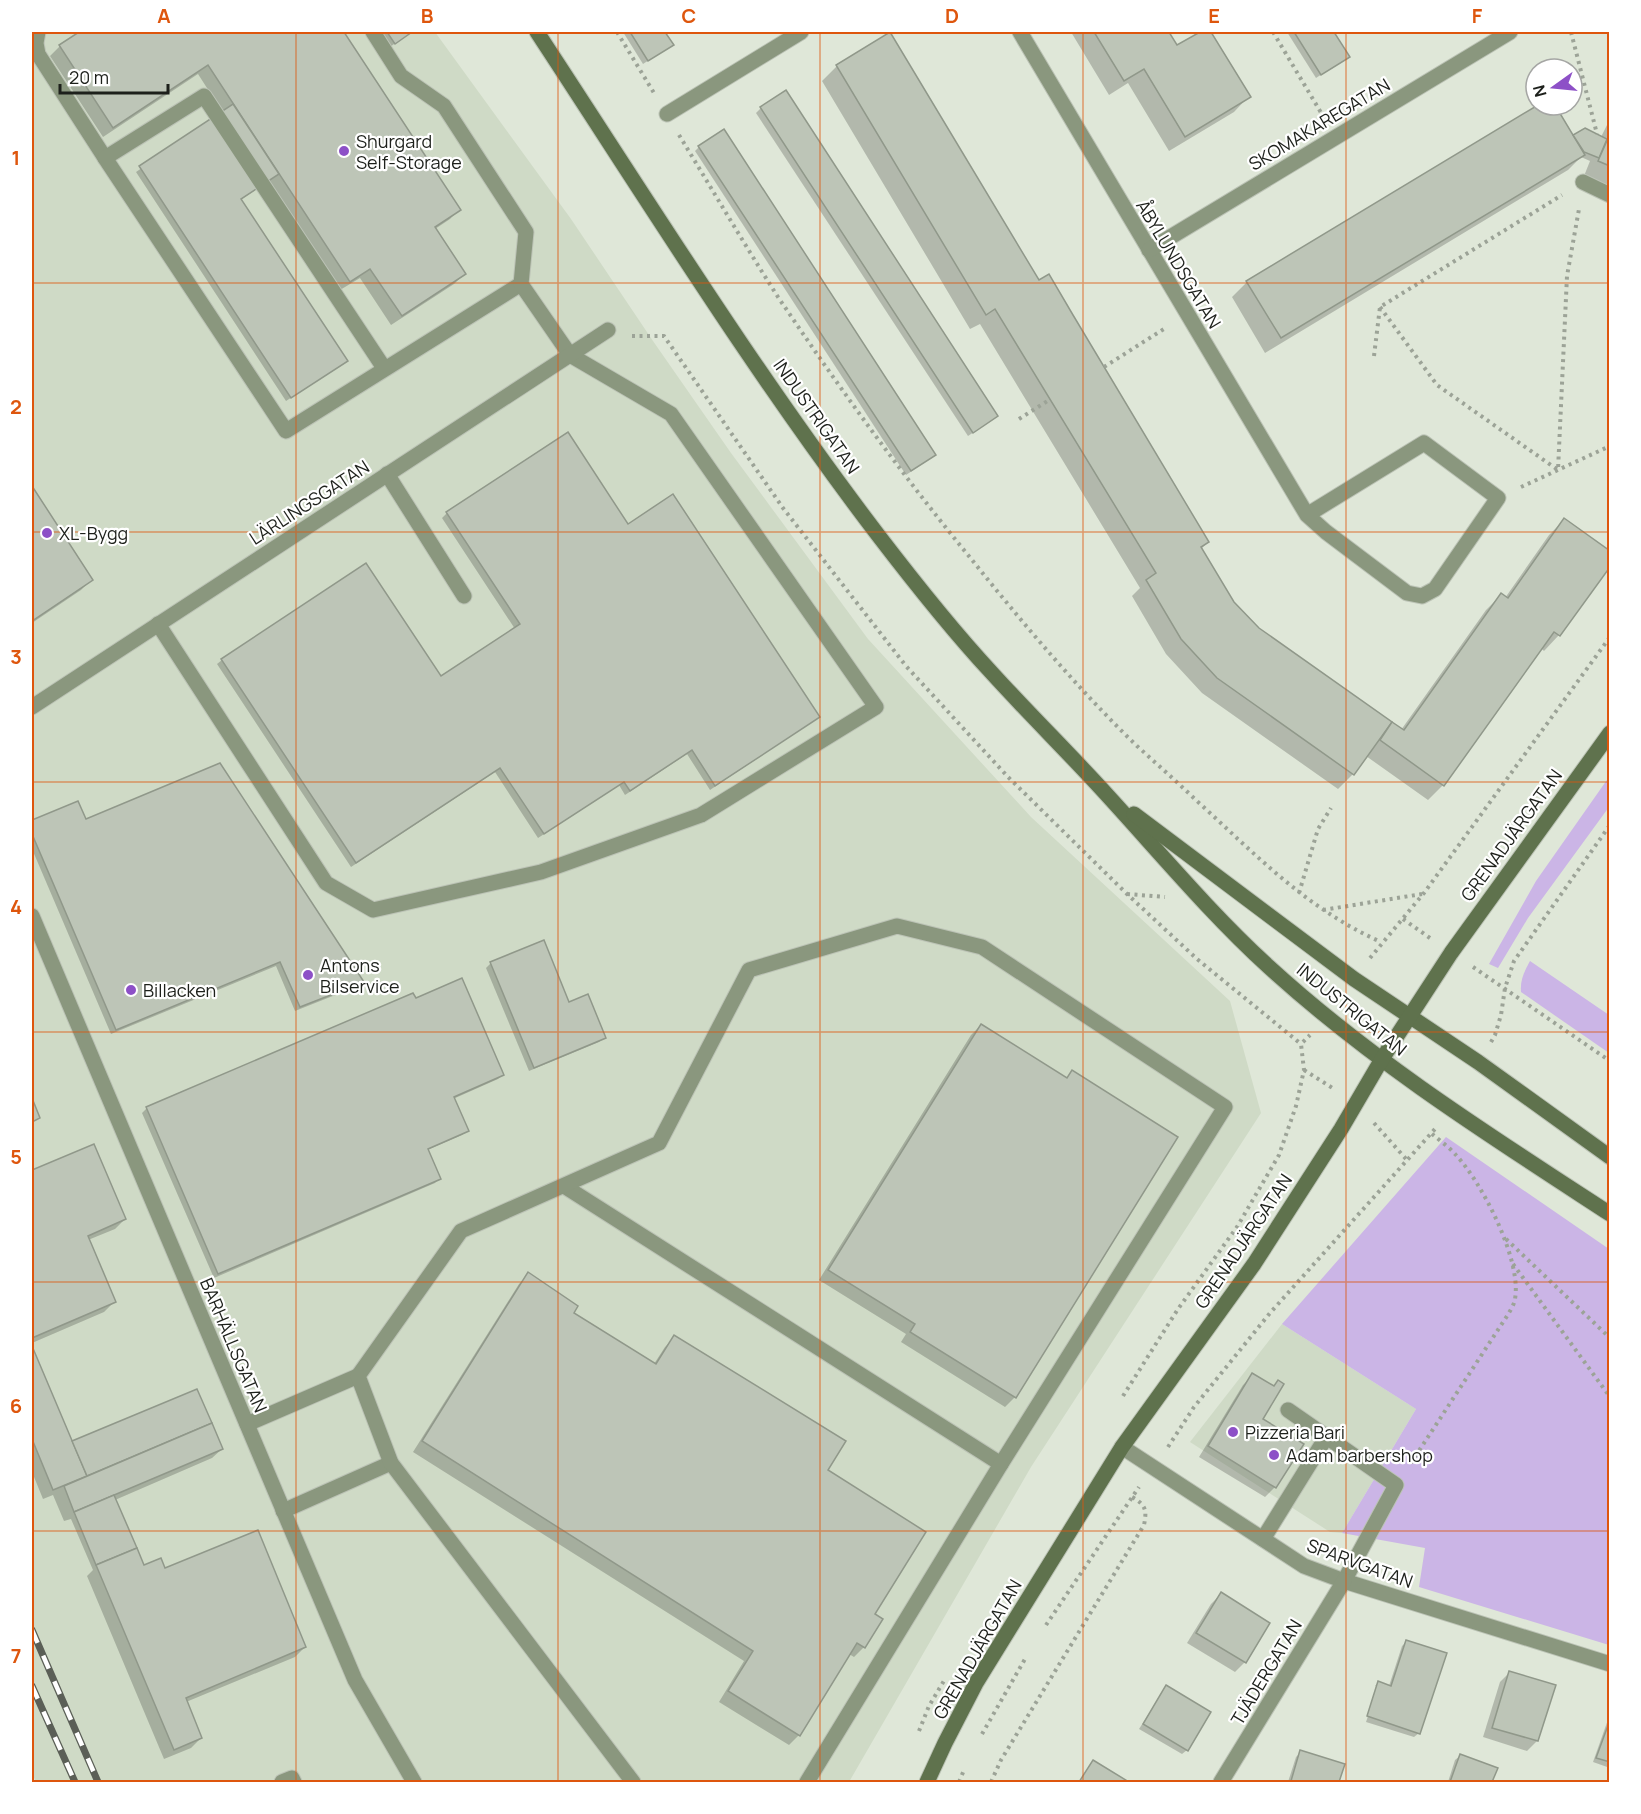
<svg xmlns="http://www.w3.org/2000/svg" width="1641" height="1814" font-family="Manrope,sans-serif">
<rect width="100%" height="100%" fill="#dfe7d8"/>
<g fill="#cfdac6">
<polygon points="32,32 435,32 571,219 653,341 731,453 868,639 1031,817 1230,1001 1261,1113 1031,1467 849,1782 36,1782 32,1773"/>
<polygon points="1282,1324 1416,1409 1342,1533 1330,1532 1190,1442"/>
</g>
<g fill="#cbb5e6">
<polygon points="1609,777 1609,807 1528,918 1498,968 1489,964 1536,881"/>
<path d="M1530,961l79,54v38l-88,-61c-1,-12 3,-20 9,-31z"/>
<polygon points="1446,1137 1609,1249 1609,1645 1419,1587 1425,1548 1342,1533 1416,1409 1282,1324"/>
</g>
<g fill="#0003">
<polygon points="81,32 342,32 459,209 450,219 435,229 464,274 454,284 391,325 360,278 340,290 268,182 240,200 341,365 286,401 136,172 223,113 198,74 103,137 50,56 60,46"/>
<polygon points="380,32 410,32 390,47"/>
<polygon points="623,32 664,32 672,45 643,64"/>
<polygon points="1071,32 1167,32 1177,47 1203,32 1210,32 1249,96 1234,112 1169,151 1128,83 1109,95"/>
<polygon points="1287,32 1332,32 1348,57 1316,78"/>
<polygon points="837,66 1039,282 1208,542 1201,549 1233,603 1258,629 1401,730 1486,610 1501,595 1505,598 1549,535 1564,520 1610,564 1559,635 1544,651 1541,648 1443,785 1428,800 1366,756 1353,774 1338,789 1202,693 1166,654 1132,596 1140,588 980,324 970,329 822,81"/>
<polygon points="1541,105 1553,105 1573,138 1601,137 1610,119 1610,188 1584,176 1590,161 1581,157 1568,170 1265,353 1232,297 1247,282"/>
<polygon points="761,108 992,420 968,436 756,113"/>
<polygon points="699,147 935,454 930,459 906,475 695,151"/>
<polygon points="32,489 91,580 81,590 32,623"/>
<polygon points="447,513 818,717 710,790 687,754 625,795 619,785 538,838 495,772 351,867 217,664 222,660 440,678 515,629 442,518"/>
<polygon points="77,803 85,821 362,981 358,986 295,1011 276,966 111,1034 32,849 32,821"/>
<polygon points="491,963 568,1004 604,1038 599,1042 529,1071 486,968"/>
<polygon points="415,1000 502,1075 498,1079 453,1099 467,1131 462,1135 427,1150 439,1178 435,1183 214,1278 142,1113 147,1108"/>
<polygon points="981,1025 1066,1079 1072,1072 1015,1397 1005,1407 901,1342 906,1334 819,1280 971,1035"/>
<polygon points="93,1146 125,1219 115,1229 88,1240 114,1302 104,1312 32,1343 32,1172"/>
<polygon points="529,1274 572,1313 654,1364 665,1347 675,1337 826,1471 873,1615 864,1647 854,1657 849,1654 799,1735 789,1745 719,1702 744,1661 413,1452 519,1284"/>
<polygon points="32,1350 71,1443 196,1391 222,1449 212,1458 115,1500 143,1567 164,1570 305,1647 295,1657 186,1702 201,1738 191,1748 164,1759 87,1576 93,1570 71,1519 64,1521 53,1495 43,1499 32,1472"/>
<polygon points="1253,1375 1273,1387 1261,1419 1275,1487 1265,1497 1199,1457 1243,1385"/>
<polygon points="1221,1594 1245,1662 1235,1672 1187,1643 1211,1604"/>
<polygon points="1407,1641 1419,1733 1414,1737 1366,1722 1378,1686 1375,1686 1378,1683 1389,1686 1402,1646"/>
<polygon points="1510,1672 1537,1741 1527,1751 1483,1737 1500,1682"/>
<polygon points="1166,1687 1187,1750 1182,1754 1139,1729"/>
<polygon points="1610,1714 1610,1768 1593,1762"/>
<polygon points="1301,1752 1343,1765 1337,1782 1288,1782 1296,1757"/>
<polygon points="1460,1756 1496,1769 1491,1782 1448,1782 1455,1760"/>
<polygon points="1094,1762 1127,1782 1079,1782"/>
</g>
<g fill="#bdc5b7" stroke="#90988a" stroke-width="1.5">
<polygon points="79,32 344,32 461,210 435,227 466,274 402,316 370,269 350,282 208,65 113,128 59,45"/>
<polygon points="387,32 412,32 395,44"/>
<polygon points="630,32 665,32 674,45 648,61"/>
<polygon points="890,32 1039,280 1049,274 1073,315 1209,542 1201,547 1234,602 1259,628 1392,722 1354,775 1217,678 1181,639 1146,580 1156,573 995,309 986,315 836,65"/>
<polygon points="1094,32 1169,32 1177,45 1200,32 1211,32 1251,97 1185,137 1144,69 1124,81"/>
<polygon points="1294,32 1334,32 1350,57 1321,75"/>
<polygon points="786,90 998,416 973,433 760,107"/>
<polygon points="233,104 279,174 241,199 348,361 291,398 139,166"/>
<polygon points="1538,105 1555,105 1585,155 1281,338 1246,281"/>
<polygon points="1585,128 1607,139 1599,158 1584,152 1573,135"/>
<polygon points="724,129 936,455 911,471 698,146"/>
<polygon points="1610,134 1610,166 1598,161"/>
<polygon points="568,432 628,524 673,494 820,717 715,786 692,750 630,791 624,782 544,834 500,768 356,863 221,659 366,563 441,676 520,624 446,512"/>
<polygon points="32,486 93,580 32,621"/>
<polygon points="1564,518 1610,551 1610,567 1560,636 1554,632 1444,786 1380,740 1392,722 1404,730 1501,593 1508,598"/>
<polygon points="220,763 364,982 300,1007 280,962 116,1030 32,834 32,820 78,801 86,819"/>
<polygon points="544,940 569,1002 588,994 606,1038 534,1068 490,962"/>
<polygon points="462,978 504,1075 454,1097 469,1131 428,1149 441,1179 218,1274 146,1107 413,993 416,998"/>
<polygon points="981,1024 1067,1078 1072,1070 1178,1137 1016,1398 910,1332 915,1324 828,1270"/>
<polygon points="32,1098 40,1118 32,1122"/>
<polygon points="94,1144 126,1219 88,1236 116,1302 32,1338 32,1170"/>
<polygon points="528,1272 578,1306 574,1313 656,1364 674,1335 846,1441 828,1470 926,1532 875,1614 883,1619 865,1648 857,1643 800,1736 728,1691 753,1651 422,1441"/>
<polygon points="32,1346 87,1476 53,1490 32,1439"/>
<polygon points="1252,1373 1274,1386 1278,1380 1284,1384 1263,1419 1304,1444 1276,1488 1208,1446"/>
<polygon points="197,1389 212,1423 87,1476 72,1441"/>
<polygon points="212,1423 223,1449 74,1512 64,1486"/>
<polygon points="114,1495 137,1548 96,1565 74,1512"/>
<polygon points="258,1530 306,1647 186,1698 202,1738 174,1750 96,1565 137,1548 144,1565 161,1558 165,1568"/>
<polygon points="1221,1592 1270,1623 1246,1663 1196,1633"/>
<polygon points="1406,1640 1447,1653 1420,1734 1367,1716 1378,1681 1391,1686"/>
<polygon points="1509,1671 1556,1685 1538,1741 1492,1728"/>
<polygon points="1166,1685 1211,1712 1188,1751 1143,1724"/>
<polygon points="1610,1720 1610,1762 1596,1758"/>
<polygon points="1300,1750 1345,1764 1339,1782 1291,1781"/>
<polygon points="1460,1754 1498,1768 1492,1782 1450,1782"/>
<polygon points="1093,1760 1129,1782 1079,1782"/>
</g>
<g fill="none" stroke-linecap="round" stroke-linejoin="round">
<g stroke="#bcc3b6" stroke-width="17">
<g id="lane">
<polyline points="38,32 36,43 38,54 105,158"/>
<polyline points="1583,182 1610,195"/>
<polyline points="384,368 204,96 105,158 286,431 521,284"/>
<polyline points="387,474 464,596"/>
<polyline points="158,624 326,883 373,910 541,872 701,815 876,707 671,414 570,355 521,284 526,232 444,106 401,76 373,32"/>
<polyline points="564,1186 1001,1464"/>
<polyline points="1288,1410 1396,1485 1344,1581"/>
<polyline points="247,1424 358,1376"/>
<polyline points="283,1511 391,1463"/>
<polyline points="1263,1539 1327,1436"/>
<polyline points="282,1782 292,1778 294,1782"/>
<polyline points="633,1782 391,1463 358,1376 461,1231 659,1143 749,970 897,926 982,947 1225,1107 1001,1464 807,1782"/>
</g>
</g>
<g stroke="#bcc3b6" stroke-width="17">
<g id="street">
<polyline points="1020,32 1307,515 1326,532 1407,593 1422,596 1435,589 1498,498 1424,443 1307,515"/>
<polyline points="667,114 801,32"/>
<polyline points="1149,250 1510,32"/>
<polyline points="32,707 608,330"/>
<polyline points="32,916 355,1680 414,1782"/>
<polyline points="1122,1447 1304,1566 1344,1581 1610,1664"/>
<polyline points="1221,1782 1344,1581"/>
</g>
</g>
<g stroke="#bcc3b6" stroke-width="17">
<g id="secondary">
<path d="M537,32c111,169 218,342 341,503 36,47 73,94 113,137 38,42 79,82 117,124 53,58 103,118 161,171 104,95 223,170 341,247"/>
<polyline points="1134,814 1354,979 1478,1062 1610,1157"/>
<polyline points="927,1782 945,1743 976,1683 1122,1447 1254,1264 1341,1129 1382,1059 1451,953 1610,733"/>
</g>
</g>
<g stroke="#9ca397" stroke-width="4" stroke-dasharray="3 4.5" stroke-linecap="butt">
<polyline points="617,32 654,93"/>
<polyline points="1273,32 1323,116"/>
<polyline points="1571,32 1597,134"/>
<path d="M679,135c33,54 65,109 99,162 60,89 122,175 190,258 53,66 108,132 169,191 20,18 40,36 60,55 59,54 110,108 184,141"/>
<polyline points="1380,307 1437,385 1558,470 1567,276 1579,209"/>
<polyline points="632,336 664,336 783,508 906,666 1008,777 1127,894 1197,959 1301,1044"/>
<polyline points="1374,356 1380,307 1562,195"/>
<polyline points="1104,367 1167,327"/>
<polyline points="1019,419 1049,400"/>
<polyline points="1521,487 1610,446"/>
<polyline points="1299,893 1318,829 1331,808"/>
<polyline points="1127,894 1165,897"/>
<polyline points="1323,910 1422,894"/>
<polyline points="1403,919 1430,938"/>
<polyline points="1370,958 1424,893 1610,637"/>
<polyline points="1473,967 1610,1061"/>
<polyline points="1491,1042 1495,1035 1501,1015 1505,988 1514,961 1610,825"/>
<polyline points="1304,1070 1334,1089"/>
<polyline points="1374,1123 1407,1160"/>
<polyline points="1506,1239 1610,1338"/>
<polyline points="1513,1264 1610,1397"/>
<polyline points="1123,1396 1178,1309 1237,1227 1279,1155 1296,1106 1304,1070 1301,1044 1310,1035"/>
<polyline points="1168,1447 1194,1407 1270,1313 1435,1129"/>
<path d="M1411,1463l96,-147c3,-5 7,-11 8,-17 7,-39 -33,-116 -59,-144 -7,-8 -17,-15 -25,-22"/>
<polyline points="1046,1625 1139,1487"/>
<polyline points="919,1731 929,1706 945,1679"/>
<polyline points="982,1734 1025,1659"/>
<polyline points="959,1782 964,1770"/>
<path d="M991,1782l10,-22 143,-235c3,-15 2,-20 -12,-28"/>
</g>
<use href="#lane" stroke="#8a977e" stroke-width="15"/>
<use href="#street" stroke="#8a977e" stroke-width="15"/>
<use href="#secondary" stroke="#5f724d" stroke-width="15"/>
<g stroke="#5b5f57" stroke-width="7">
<g id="rail">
<polyline points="32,1630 98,1782"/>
<polyline points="32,1686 75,1782"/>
</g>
</g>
<use href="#rail" stroke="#fff" stroke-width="4.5" stroke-dasharray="14" stroke-linecap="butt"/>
</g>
<path fill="none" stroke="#de560d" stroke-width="1.5" stroke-opacity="0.55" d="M296,32v1750M558,32v1750M820,32v1750M1083,32v1750M1346,32v1750M32,283h1578M32,532h1578M32,782h1578M32,1032h1578M32,1282h1578M32,1531h1578"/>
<g fill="#8d50c7" stroke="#fff" stroke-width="2">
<circle cx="344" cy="151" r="6"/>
<circle cx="47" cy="533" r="6"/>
<circle cx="308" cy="975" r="6"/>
<circle cx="131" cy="990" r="6"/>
<circle cx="1233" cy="1432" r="6"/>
<circle cx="1274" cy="1455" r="6"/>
</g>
<g text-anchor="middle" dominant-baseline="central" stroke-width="4.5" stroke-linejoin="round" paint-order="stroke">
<g font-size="18" fill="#1d201b" stroke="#fff">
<text transform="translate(1319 124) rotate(-31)">SKOMAKAREGATAN</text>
<text transform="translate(1179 264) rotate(59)">ÅBYLUNDSGATAN</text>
<text transform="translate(817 416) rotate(55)">INDUSTRIGATAN</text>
<text transform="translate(309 502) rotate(-33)">LÄRLINGSGATAN</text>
<text transform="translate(1511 835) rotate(-54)">GRENADJÄRGATAN</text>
<text transform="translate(1352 1009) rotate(39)">INDUSTRIGATAN</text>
<text transform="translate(1243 1241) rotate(-56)">GRENADJÄRGATAN</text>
<text transform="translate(234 1345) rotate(67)">BARHÄLLSGATAN</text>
<text transform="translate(1360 1563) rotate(20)">SPARVGATAN</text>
<text transform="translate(977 1649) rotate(-60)">GRENADJÄRGATAN</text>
<text transform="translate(1266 1672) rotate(-59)">TJÄDERGATAN</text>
</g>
<g font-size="18" fill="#1d201b" stroke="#fff" text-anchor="start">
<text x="356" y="141">Shurgard<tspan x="356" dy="21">Self-Storage</tspan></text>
<text x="59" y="533">XL-Bygg</text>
<text x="320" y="965">Antons<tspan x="320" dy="21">Bilservice</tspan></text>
<text x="143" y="990">Billacken</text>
<text x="1245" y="1432">Pizzeria Bari</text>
<text x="1286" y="1455">Adam barbershop</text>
</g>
</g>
<rect width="1641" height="1814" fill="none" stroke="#ffffff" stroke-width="66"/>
<g transform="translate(1554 87) rotate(255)"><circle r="28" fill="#ffffff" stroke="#a5a6a4" stroke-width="1.5"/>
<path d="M0-4.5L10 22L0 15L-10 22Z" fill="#8d50c7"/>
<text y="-9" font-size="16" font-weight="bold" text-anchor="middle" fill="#1d201b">N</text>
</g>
<path d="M60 84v9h108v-9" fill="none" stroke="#1d201b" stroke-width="3"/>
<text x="69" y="84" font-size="18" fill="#1d201b" stroke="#ffffff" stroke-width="4.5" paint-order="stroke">20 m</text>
<rect x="33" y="33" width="1575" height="1748" fill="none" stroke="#de560d" stroke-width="2"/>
<g font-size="20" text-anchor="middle" font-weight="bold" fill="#de560d">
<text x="164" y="23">A</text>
<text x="427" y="23">B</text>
<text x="689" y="23">C</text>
<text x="952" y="23">D</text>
<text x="1214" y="23">E</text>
<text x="1477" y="23">F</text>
<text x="16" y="165">1</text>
<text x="16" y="414">2</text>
<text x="16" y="664">3</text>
<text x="16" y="914">4</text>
<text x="16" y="1164">5</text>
<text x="16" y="1413">6</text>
<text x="16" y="1663">7</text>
</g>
</svg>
